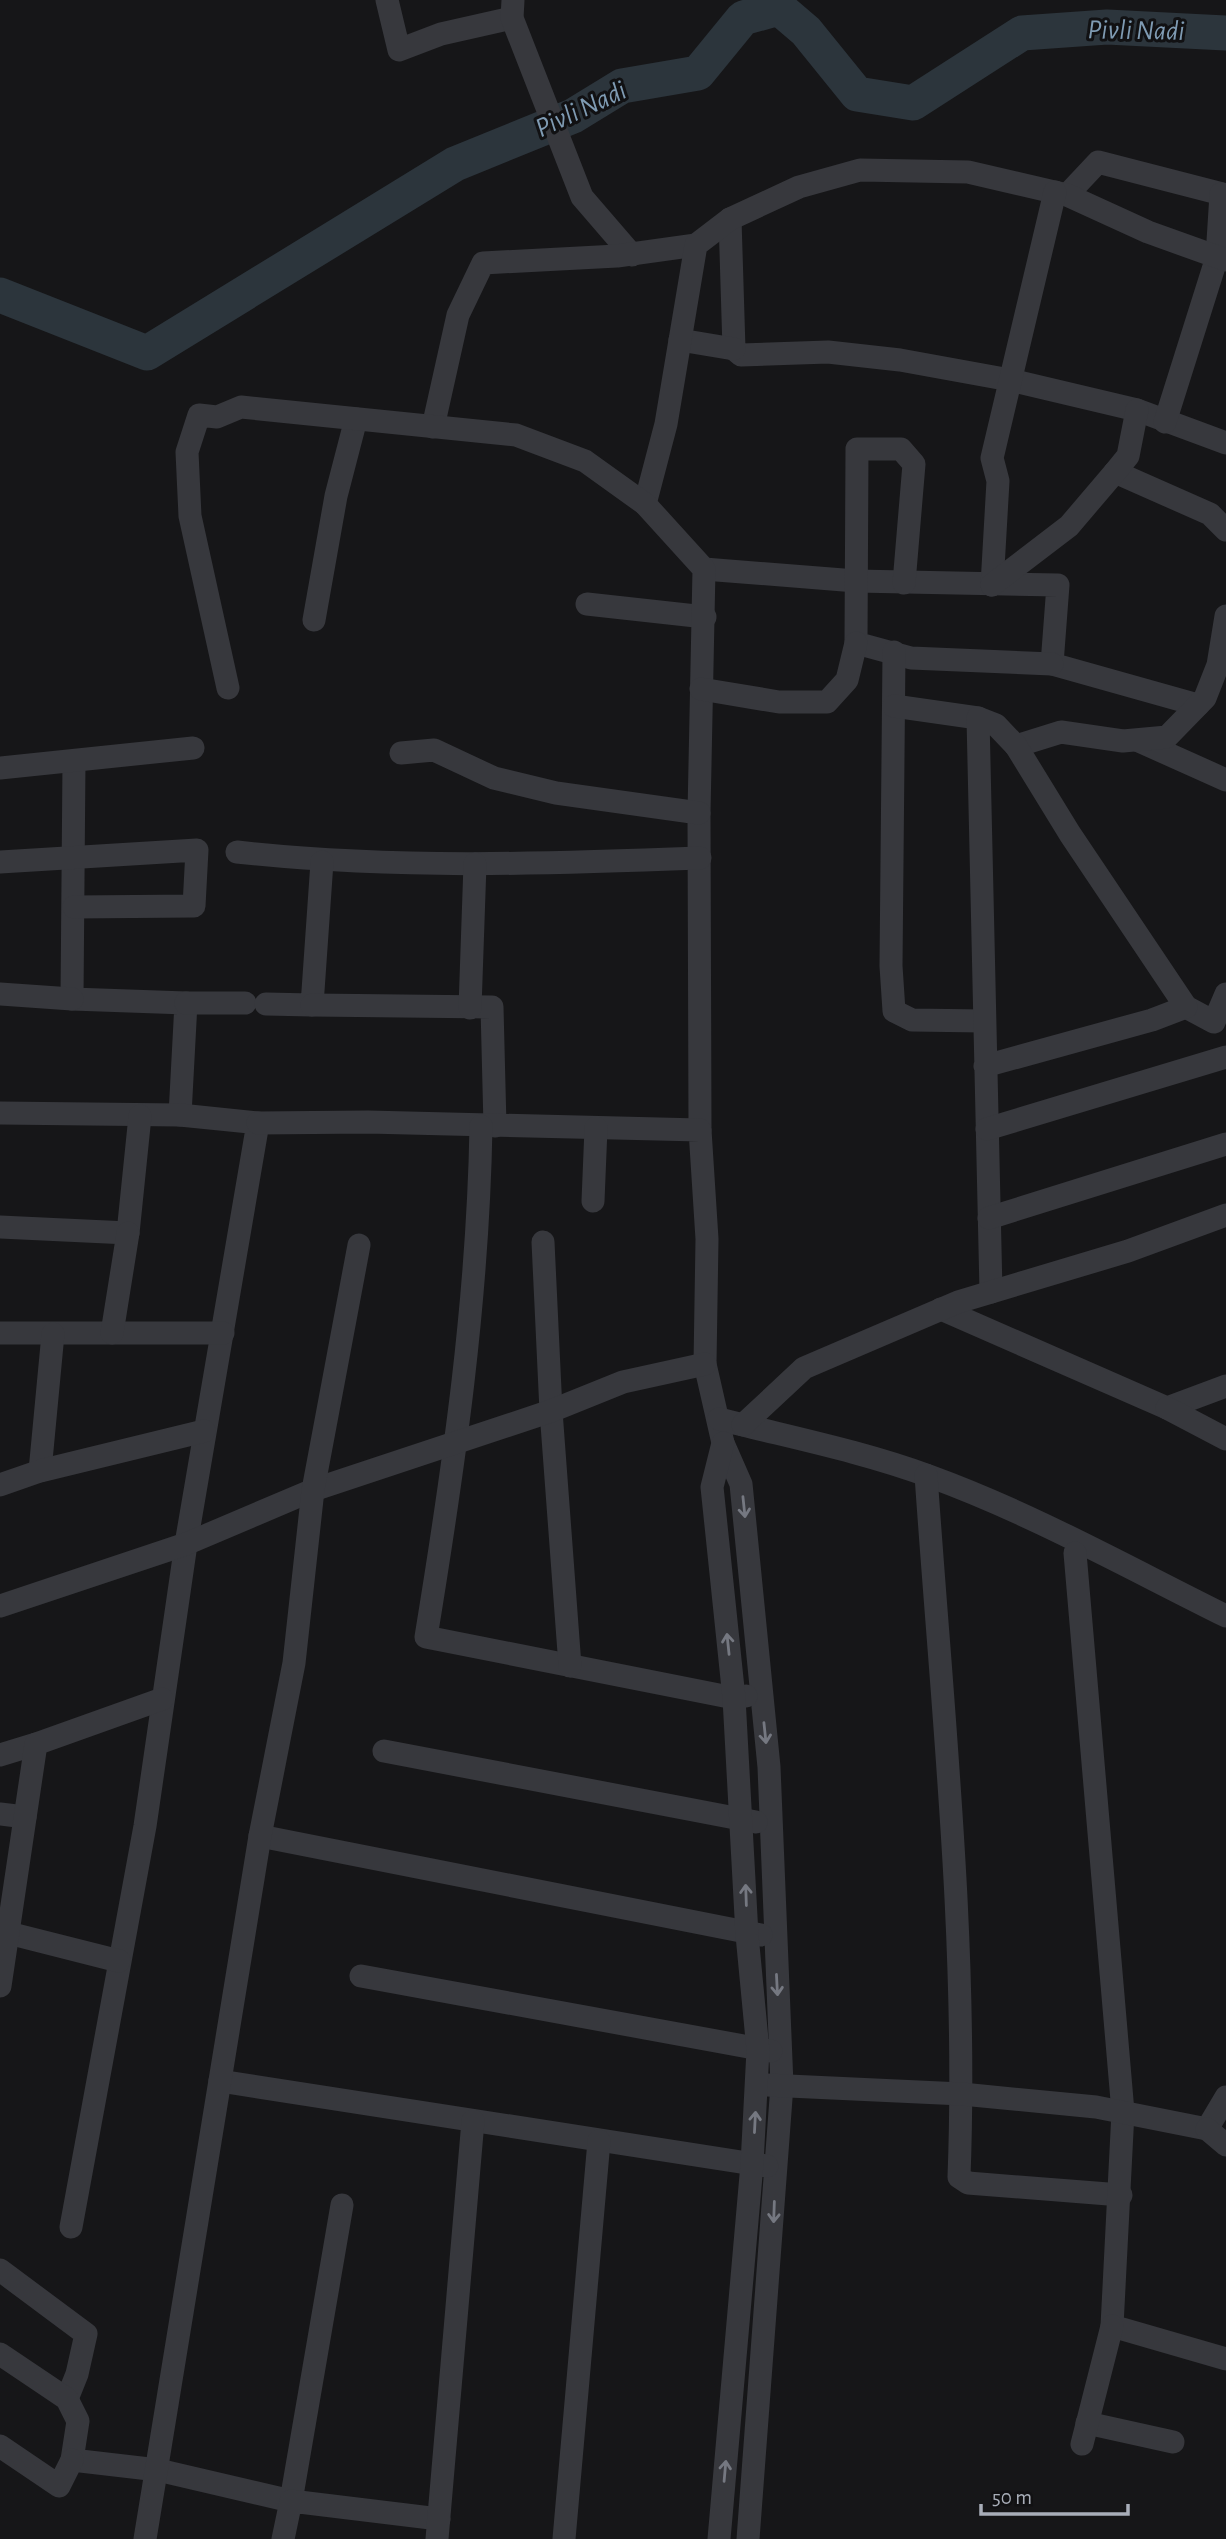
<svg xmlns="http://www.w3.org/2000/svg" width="1226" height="2539" font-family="'Alegreya Sans',sans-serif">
<rect width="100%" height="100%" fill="#161618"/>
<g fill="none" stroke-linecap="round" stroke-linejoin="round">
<polyline stroke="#2c353c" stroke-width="35" points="0,295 147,353 455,164 573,116 622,86 698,73 743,18 779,8 806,31 857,94 913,103 1022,33 1107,27 1226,33"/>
<g stroke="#37383d" stroke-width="23">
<polyline points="387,0 399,50 441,34 512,18"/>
<polyline points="513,0 512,18 582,197 632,255"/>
<polyline points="1067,195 1098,162 1226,195"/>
<polyline points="730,219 734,349 741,355 828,352 900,360 1010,380 1137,410 1226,443"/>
<polyline points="680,340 734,349"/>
<polyline points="1165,422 1217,257 1221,194"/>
<polyline points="433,427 458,315 483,263 617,256 696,245"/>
<polyline points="1115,472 1210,514 1226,530"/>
<polyline points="645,504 666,424 696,245 730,219 799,187 860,170 968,172 1067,195 1148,232 1226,260"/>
<polyline points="704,569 856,581 1058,585 1052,664 1198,705"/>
<polyline points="904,583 914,464 901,449 857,449 856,643 911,658 1052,664"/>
<polyline points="992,585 998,481 992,458 1055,192"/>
<polyline points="992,585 1069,526 1115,472 1128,456 1137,410"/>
<polyline points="587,604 705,617"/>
<polyline points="314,620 336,496 356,419"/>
<polyline points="894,652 891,966 894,1011 912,1020 983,1021"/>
<polyline points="228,688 190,516 187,452 199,415 217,417 241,407 516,435 585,461 645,504 704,569 699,813 700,1130"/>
<polyline points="701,689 779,702 827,702 847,680 856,643"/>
<polyline points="894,706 978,718"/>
<polyline points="1139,741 1226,780"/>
<polyline points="1016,746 1061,732 1123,741 1167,737 1205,698 1218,665 1226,616"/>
<polyline points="401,753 434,750 494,778 556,793 699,813"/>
<polyline points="74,761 72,999 186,1003 180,1115"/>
<polyline points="0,768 193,748"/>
<path d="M237,852c154,17 308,12 463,6"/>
<polyline points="0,862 197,850 194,906 74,907"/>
<polyline points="0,994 72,999"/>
<polyline points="186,1003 245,1003"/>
<polyline points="266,1004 312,1005 322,862"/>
<polyline points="312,1005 492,1007 495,1126"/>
<polyline points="1186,1007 1214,1022 1226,994"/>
<polyline points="470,1008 475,864"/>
<polyline points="985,1066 1152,1020 1186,1007 1070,834 1016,746 996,725 978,718 991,1292"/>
<polyline points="0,1113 180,1115 258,1123 186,1544 145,1826 71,2227"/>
<polyline points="258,1123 368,1122 700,1130 707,1239 705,1364 723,1443 741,1484 769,1767 782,2085 748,2539"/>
<path d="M481,1126c-3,174 -27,340 -55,511l308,61 12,-2"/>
<polyline points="987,1129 1226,1057"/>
<polyline points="593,1201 596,1128"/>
<polyline points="989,1218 1226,1144"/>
<polyline points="0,1227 128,1233 140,1116"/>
<polyline points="543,1242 551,1411 570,1666"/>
<polyline points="941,1309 1167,1408 1226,1386"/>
<polyline points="0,1333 223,1333"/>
<polyline points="112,1333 128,1233"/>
<polyline points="1167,1408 1226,1439"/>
<path d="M719,1419c70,18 142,32 210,57 102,37 200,92 297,140"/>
<polyline points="743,1425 804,1368 958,1302 1128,1251 1226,1215"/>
<polyline points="40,1471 53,1334"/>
<path d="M926,1475c16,233 42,468 33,702l9,6 153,12"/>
<polyline points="0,1485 40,1471 204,1431"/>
<polyline points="1075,1553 1123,2112 1112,2326 1226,2359"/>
<polyline points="0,1606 186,1544 313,1490 551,1411 623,1382 705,1364"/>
<polyline points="384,1751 756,1822"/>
<polyline points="0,1755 36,1744"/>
<polyline points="0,1814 25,1817"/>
<polyline points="260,1836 761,1935"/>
<polyline points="0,1931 119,1961"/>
<polyline points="361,1976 771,2051"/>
<polyline points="0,1986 36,1744 162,1699"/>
<polyline points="220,2081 767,2166"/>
<polyline points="767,2085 962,2094 1096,2107 1207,2129 1226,2097"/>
<polyline points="1207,2129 1226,2145"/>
<polyline points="0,2270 86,2334 77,2374 67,2399"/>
<polyline points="0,2354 67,2399 78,2421 72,2460 158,2470 291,2501 342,2205"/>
<polyline points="1087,2423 1173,2442"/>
<polyline points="1082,2444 1112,2326"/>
<polyline points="0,2446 59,2486 72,2460"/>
<polyline points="145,2539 260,1836 294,1663 313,1490 359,1245"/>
<polyline points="283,2539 291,2501 439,2519"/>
<polyline points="437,2539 473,2121"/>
<polyline points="564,2539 599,2141"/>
<polyline points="719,2539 752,2164 758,2050 747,1935 734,1698 712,1487 723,1443"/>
</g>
</g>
<defs><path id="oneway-shaft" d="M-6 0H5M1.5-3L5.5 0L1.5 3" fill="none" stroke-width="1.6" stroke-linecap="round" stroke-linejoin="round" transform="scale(1.75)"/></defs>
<g stroke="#757881">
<use href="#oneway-shaft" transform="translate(744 1507) rotate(84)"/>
<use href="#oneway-shaft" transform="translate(728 1644) rotate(-96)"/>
<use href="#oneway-shaft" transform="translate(765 1733) rotate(84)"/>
<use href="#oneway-shaft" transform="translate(746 1895) rotate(-92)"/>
<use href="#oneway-shaft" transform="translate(777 1985) rotate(87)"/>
<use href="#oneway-shaft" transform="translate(755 2122) rotate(-87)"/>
<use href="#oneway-shaft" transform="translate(774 2212) rotate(92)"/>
<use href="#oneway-shaft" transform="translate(725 2471) rotate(-85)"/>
</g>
<g text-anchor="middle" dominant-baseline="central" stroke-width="6" stroke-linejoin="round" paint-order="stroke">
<g font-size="28" font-style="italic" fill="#7f9bb3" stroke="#111113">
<text transform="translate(1136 31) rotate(1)">Pivli Nadi</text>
<text transform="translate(581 110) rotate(-25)">Pivli Nadi</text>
</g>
</g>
<path d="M981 2504v10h147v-10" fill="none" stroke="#a8adb8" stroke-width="3.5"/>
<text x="992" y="2504" font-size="21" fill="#a8adb8" stroke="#111113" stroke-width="5" paint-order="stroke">50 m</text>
</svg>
